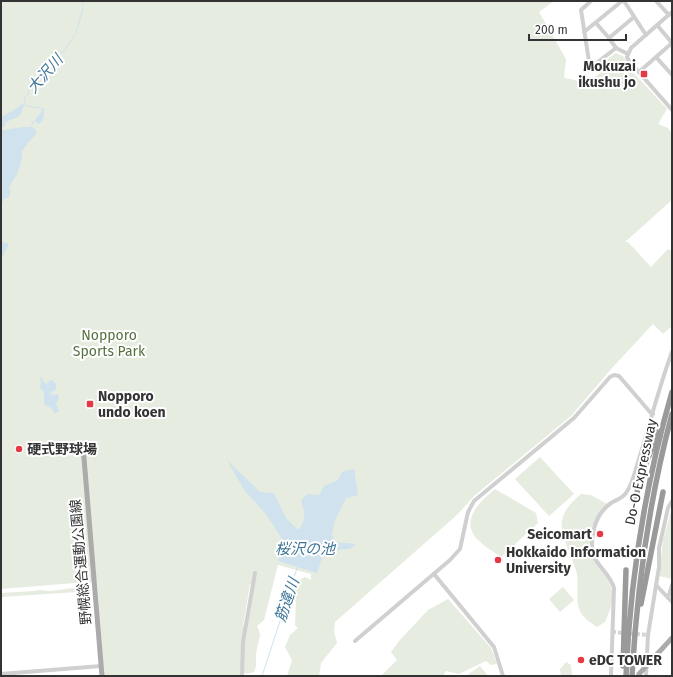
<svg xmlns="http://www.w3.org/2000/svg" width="673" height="677" font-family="'Fira Sans','Noto Sans JP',sans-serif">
<rect width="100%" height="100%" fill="#fff"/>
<g fill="#e6ecdf" fill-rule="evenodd">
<path d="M1,1h553l-15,11 27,47 -2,19 6,1 16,4 18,-13 -4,-5 16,-12 7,3 10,16 34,37 -9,15 10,4 4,6v66l-47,42h3l23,25 17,-18 4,2v77l-1,-1 -8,7 -10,-10 -41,44 -41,48 -97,80 -16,18 -123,108 -1,10 3,11 -16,20 -2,13h-32l5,-16 -7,-13 5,-12 8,-7 -3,-3 1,-24 -6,1 -1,-6 5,-13 11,-6 6,3v-6l-33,-9 -14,55 -7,6c1,3 3,6 3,9 -1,7 -4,15 -4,22 0,7 1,8 -2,15l-7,2 -7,-3v5h-136l-7,-95 -8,2 -2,-1 -86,7zM250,584l3,2c-2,13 0,31 -10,40z"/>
<polygon points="540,457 574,494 549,516 515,479"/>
<path d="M495,489l41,24 2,10 -37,34c-7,-5 -16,-10 -23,-17 -19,-19 2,-39 17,-51z"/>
<path d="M581,494l10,1 16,9 -7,7 -8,16 -2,26 10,16 9,11 4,14 -2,13 -6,15 -8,5c-6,-4 -14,-9 -17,-16 -5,-12 -1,-25 -3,-37 -3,-14 -18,-41 -15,-53 2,-12 10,-19 19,-27z"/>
<polygon points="672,508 672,579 659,576 663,540"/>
<polygon points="81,587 82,587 78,592 1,597 1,593 35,591 39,590 50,591"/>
<polygon points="563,587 574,600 560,612 549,599"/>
<polygon points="448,599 491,648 497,664 491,665 486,661 459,674 446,671 443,676 381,676 397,660 391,652 400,640 428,610"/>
<polygon points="566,662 571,665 572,676 561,676 560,669"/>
<polygon points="480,666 488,676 466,676"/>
</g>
<g fill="#cfe2ee">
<path d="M22,104l2,1c-4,15 -8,11 -19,18v3l-3,2v2c11,0 23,-6 33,-1l2,4 -9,10 -6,8v7l-5,16 -8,13 2,4 -2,7h-4l-4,6v-86c6,-5 15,-8 21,-14z"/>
<path d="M44,108c1,4 -1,15 -5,16l-3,-2v-4l5,-5 1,-4z"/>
<polygon points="1,241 5,243 9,244 1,259"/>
<polygon points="39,375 45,383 47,384 49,381 52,380 56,384 56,389 54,391 50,392 54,396 56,394 58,394 59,400 56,403 59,412 54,413 51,408 44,404 44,392 40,388 41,381"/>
<path d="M227,460l33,32 14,1 12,25 12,12c5,-5 7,-12 6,-19 -2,-10 -6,-9 4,-17l11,1 5,-9 14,-6 4,-8 12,-3 4,26 -12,3 -12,25 -2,12 4,7 20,2 -6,5 -21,1 -7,8 -5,15 -39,-12 3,-24 -16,-24 -21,-23z"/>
</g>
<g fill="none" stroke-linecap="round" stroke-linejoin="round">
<g stroke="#cfe2ee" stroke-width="1">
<polyline points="83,1 83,6"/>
<path d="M43,109c-6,-3 -12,-1 -18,-4l-1,-7 4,-4 1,-6 15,-15 8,-12 12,-10 12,-18 7,-25"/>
<polyline points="31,128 33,122 37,120"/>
<polyline points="262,676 285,606 287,596 298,566"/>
</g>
<polyline stroke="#d6d6d6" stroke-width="4" stroke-dasharray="4 2" stroke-linecap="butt" points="612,632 648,635"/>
<g stroke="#d0d0d0" stroke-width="4">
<polyline points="591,1 581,10 590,68 616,48"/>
<polyline points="624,1 646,35"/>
<polyline points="656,1 669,15"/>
<polyline points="672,12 631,48 627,57 629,61 672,110"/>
<polyline points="596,23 609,38 616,48 628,54"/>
<polyline points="657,25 672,43"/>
<polyline points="584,32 622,1"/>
<polyline points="609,38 634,17"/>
<polyline points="656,57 672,75"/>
<polyline points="639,72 672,43"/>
<polyline points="434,574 494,647 503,676"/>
<polyline points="656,585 672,602"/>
<polyline points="668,598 672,585"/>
<polyline points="355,641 450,560 460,549 468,512 474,501 574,418 610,377 614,375 619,376 650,412 653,414"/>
<polyline points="1,674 101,666"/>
<polyline points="242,676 243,642 255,573"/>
<path d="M611,676l3,-88c-4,-16 -22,-24 -22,-42 0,-17 5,-33 19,-43 5,-3 12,-5 15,-10 7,-9 9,-23 13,-34 11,-36 20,-72 33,-107"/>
<polyline points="646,676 648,635 659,567 659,548 668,508 672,501"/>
</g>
<g stroke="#ababab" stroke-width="5">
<polyline points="83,446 102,676"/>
<polyline points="639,674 672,638"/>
</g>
<g stroke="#9a9a9a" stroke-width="5.5">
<polyline points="635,500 641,477 658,432"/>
<polyline points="641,604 663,492"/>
<polyline points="623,666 626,570"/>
<path d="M626,676c4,-96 19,-191 46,-284"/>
<path d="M632,676c5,-89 17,-176 40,-262"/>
</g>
</g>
<g fill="#e63946" stroke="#fff" stroke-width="1.5">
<rect x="640" y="70" width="8" height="8" rx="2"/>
<rect x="86" y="400" width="8" height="8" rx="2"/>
<circle cx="19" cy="449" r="4"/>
<circle cx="600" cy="534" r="4"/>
<circle cx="498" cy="560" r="4"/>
<circle cx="581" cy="660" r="4"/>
</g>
<g text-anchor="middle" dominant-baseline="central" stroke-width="4" stroke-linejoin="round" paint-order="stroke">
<g font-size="14" font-weight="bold" fill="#333" stroke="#fff" text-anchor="start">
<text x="636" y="66" text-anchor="end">Mokuzai<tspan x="636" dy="16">ikushu jo</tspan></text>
<text x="98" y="396">Nopporo<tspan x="98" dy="16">undo koen</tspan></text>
<text x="27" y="449">硬式野球場</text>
<text x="592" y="534" text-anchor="end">Seicomart</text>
<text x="506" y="552">Hokkaido Information<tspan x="506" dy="16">University</tspan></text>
<text x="589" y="660">eDC TOWER</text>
</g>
<g font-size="14" fill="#56703f" stroke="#fff">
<text x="109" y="335">Nopporo<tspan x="109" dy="16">Sports Park</tspan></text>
</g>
<g font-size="14" fill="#333" stroke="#fff">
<text transform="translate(641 472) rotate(-78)">Do-O Expressway</text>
<text transform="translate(81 562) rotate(-95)">野幌総合運動公園線</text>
</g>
<g font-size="15" font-style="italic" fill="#3f7597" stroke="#fff">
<text transform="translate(45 74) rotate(-49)">大沢川</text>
<text x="305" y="549">桜沢の池</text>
<text transform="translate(287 600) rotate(-71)">筋違川</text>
</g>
</g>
<rect width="673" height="677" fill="none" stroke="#333333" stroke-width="4"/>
<path d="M529 34v6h97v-6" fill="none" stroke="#333333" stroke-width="2"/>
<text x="535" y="34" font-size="12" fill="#333333" stroke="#ffffff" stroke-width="3" paint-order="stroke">200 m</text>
</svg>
